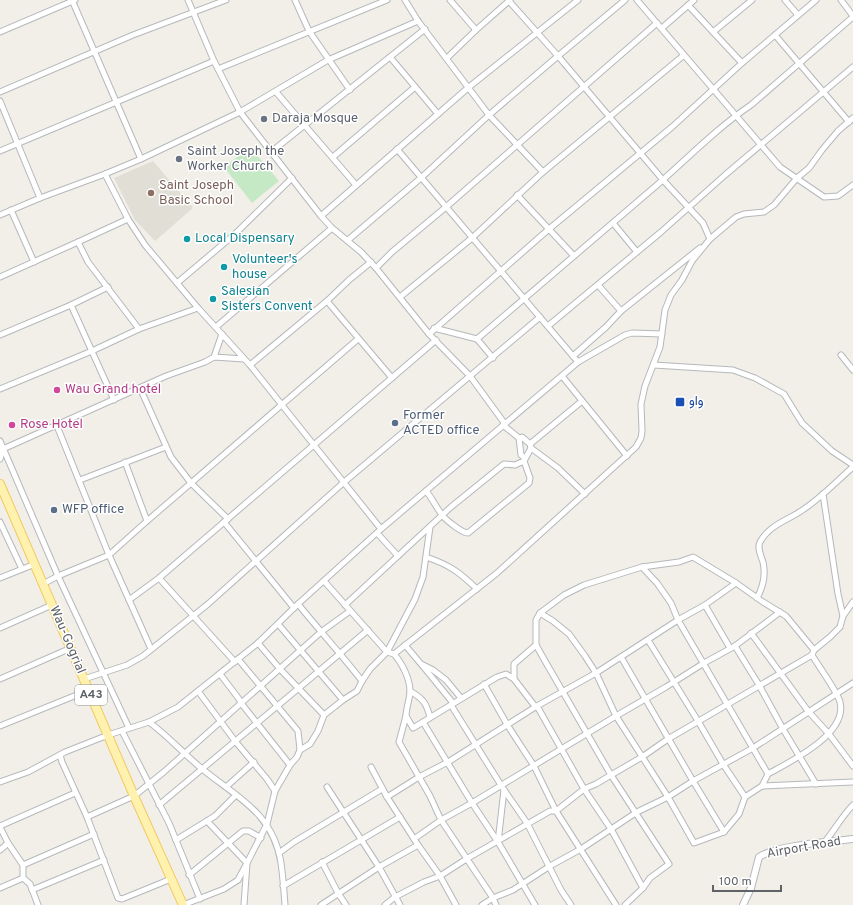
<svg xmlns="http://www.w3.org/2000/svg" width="853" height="905" font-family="Overpass,Vazirmatn,sans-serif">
<rect width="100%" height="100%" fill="#f1efe8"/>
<polygon fill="#e1ded6" points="153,161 193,208 155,241 135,220 114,178"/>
<polygon fill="#c5e8c5" points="250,147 279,181 252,203 224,167"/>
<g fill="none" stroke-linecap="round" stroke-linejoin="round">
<g stroke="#b5b8bc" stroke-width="7">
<g id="minor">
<polyline points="72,0 141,159"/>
<polyline points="188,0 214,61 240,112 321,216 332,228 361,252 376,268 429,334 470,376 505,424"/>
<polyline points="295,0 309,31 350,90"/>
<polyline points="405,0 418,21 489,115 543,172"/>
<polyline points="450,0 476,30"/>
<polyline points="637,0 780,167 824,197 838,196 853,185"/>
<polyline points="785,0 798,15"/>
<polyline points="841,0 853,16"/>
<polyline points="509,1 558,56 625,0"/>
<polyline points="688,5 742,63"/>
<polyline points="662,28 694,0"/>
<polyline points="0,32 75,0"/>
<polyline points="713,32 752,0"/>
<polyline points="775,35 849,122"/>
<polyline points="390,57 438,114"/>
<polyline points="447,58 476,30 510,0"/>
<polyline points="218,69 387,0"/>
<polyline points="0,92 133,35 226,0"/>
<polyline points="276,92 356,185"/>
<polyline points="0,101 40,198"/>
<polyline points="397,149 578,362"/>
<polyline points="0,151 214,61"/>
<polyline points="271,152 425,29"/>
<polyline points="333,157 415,87"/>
<polyline points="105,174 128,219 145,245 198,308 250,365 381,529"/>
<polyline points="517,195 574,256"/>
<polyline points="11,210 34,262"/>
<polyline points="0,215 40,198 105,174 141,159 240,112 328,60 418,21"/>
<polyline points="321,216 469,87 578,0"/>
<polyline points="613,223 637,252"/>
<polyline points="348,240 422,177 489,115 558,56 663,180 703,223 710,239"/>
<polyline points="78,242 88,262 139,329"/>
<polyline points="376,268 392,252 446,207 657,23"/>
<polyline points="0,277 78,242 128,219"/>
<polyline points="177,283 235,234 292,178"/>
<polyline points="400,297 472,238 543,172 684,55"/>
<polyline points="327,301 392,378"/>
<polyline points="71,305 114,400"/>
<polyline points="621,311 700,248"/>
<polyline points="548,326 661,232 725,175 853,67"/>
<polyline points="216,327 332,228"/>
<polyline points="434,328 477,339"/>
<polyline points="429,334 549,229 672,127 742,63 816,0"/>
<polyline points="0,335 71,305 108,287"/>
<polyline points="841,355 853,370"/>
<polyline points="573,356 606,327 621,311 598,285"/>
<polyline points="214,357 222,334"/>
<path d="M493,358l-16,-19c60,-51 120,-102 180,-154 31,-27 60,-57 94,-80l102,-88"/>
<polyline points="250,365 327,301 349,280 371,262"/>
<polyline points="654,365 733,370 755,378 784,394 802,423 832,451 853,465"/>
<polyline points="562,376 627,456"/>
<polyline points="140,388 171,457 191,483 228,519"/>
<polyline points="0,389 92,351 139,329 198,308"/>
<polyline points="503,425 519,438 522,437 530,444 531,448 558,468 585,494"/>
<polyline points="57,426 109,555 151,649"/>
<polyline points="519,438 521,455 525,458"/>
<polyline points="0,441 58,576 129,728"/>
<polyline points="530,444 582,401"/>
<polyline points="1,448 3,449 166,376 205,362 214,357 244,359"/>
<polyline points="0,459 3,449"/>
<polyline points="125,462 147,521"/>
<polyline points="80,480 166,447"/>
<path d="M426,491c6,7 10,16 16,24 4,5 20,18 26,18l61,-50 1,-5 -6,-17 7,-13"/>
<polyline points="823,494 838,594 843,616"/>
<polyline points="0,522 22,569"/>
<polyline points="224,522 294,608"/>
<polyline points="377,533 398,556"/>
<path d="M426,557c24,8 33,15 51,32"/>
<polyline points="642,567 657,583 671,603 678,620 768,774 762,786"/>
<polyline points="0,578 35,564"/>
<polyline points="159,578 235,662"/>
<polyline points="324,581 387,652 394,654 497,573 636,447 641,438 642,431 641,404 645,386 660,347 665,310 671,295 682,280 692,261 710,239 736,217 744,214 764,212 774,205 797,178 809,168 822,150 838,131 853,118"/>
<polyline points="43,584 58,576 109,555 147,521 358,339"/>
<path d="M757,598c6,-11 9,-23 6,-36 -2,-6 -6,-14 -3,-20 10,-18 29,-22 44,-33 18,-12 33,-28 49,-42"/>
<polyline points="129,600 159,578 436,340"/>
<path d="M298,604c21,26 43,50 64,77"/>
<polyline points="345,605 451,507 504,464 515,465 524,461"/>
<polyline points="705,605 730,648"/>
<polyline points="540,613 553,621 569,634 585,656 596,673 616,716 668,797 694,843 724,832 739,814 745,797 762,786 853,782"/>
<polyline points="278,624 343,700"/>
<polyline points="0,628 52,605"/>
<polyline points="751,633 808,711 829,734 853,766"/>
<polyline points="648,640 698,721 723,764 745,797"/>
<polyline points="258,643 280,669 324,715"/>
<polyline points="405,645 421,664 433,670 446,680 461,698"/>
<polyline points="735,646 759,685 783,729 816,784"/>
<polyline points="814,650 830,637 840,627 843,616 853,602"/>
<path d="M394,654c8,9 16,25 16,37 0,8 -4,17 -4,25l7,12 10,-6 49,81 26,39 37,63"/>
<polyline points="621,657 693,781 724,832"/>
<polyline points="238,659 298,731 300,750"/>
<polyline points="422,665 453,703"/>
<polyline points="220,674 239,699 241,703 290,765"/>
<polyline points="0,679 71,648"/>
<polyline points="84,679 127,665 143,656 208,604 343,483 540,317"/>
<polyline points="514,679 534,705 537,706 584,789 611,829 643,888"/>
<polyline points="484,684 508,726 534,766 556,811 616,905"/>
<polyline points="198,691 235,741 267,779 275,791"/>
<path d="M410,691c13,8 16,11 20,26"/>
<polyline points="451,705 504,790 527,823 561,890 571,905"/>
<polyline points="406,716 399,742 430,796 441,820 493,898 496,905"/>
<path d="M149,722c19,14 34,31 52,46 35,29 72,44 80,95 2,14 3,28 4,42"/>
<polyline points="423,722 497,677 506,674 514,679 514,664 536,645"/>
<polyline points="0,726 89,690"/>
<polyline points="122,731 169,823 200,899"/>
<polyline points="60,755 62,762 87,817 118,898 122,899 171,879"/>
<polyline points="371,767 387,797 418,845 440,876 456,905"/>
<polyline points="0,782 28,772 65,752 108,735 149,722 178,707 258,643 298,604 381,529 578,362 625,335 632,333 662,334"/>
<polyline points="226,787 254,762"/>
<polyline points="327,787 379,867 400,905"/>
<polyline points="387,797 419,777 448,762 537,706 596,673 678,620 705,605 736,583"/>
<polyline points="159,805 368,630"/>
<polyline points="87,817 134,796 165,771 321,632 350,611"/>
<polyline points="0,826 75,793"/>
<polyline points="0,827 8,843 23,865 23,878 30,884 38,905"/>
<polyline points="414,839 441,820 472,803 616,716 666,687 704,663 735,646 780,612"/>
<polyline points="176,840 215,816 236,795"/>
<polyline points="498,842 504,790"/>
<path d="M824,843c10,-12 18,-27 29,-38"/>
<polyline points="0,850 8,843"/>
<polyline points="279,853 294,842 382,789"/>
<polyline points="322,862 338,893 346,905"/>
<polyline points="23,865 94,834"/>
<polyline points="189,875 243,831 249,831 261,838"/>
<polyline points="283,886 400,817"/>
<polyline points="0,888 23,878"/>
<polyline points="32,890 104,860"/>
<polyline points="183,905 224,889 238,880 247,863 207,821"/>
<polyline points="244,905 247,863 267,824 275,791 290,765 297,757 300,750 310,744 318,731 324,715 343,700 357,691 362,681 370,669 387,652 415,599 423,577 430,527"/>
<polyline points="321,905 379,867 418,845"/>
<polyline points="385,905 395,897 424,882 440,876 468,858 550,811 556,811 584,789 596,784 611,775 642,757 668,739 812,655"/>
<polyline points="482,905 493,898 513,890 550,866 581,849 637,812 668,797 693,781 753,748 853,683"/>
<path d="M625,905l18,-17 7,-10 19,-14 -58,-89 -66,-114 -9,-16v-25l4,-7 24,-18 20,-10 58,-18 37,-5 14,-5 43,26 27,19 23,14 28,34 -2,5c7,12 25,36 28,47 8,32 -49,59 -72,72"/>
</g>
</g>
<g stroke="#b5b8bc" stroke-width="8">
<path id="tertiary" d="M743,905l8,-17 8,-31c18,-12 71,-15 94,-18"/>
</g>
<g stroke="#f2c960" stroke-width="10">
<polyline id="primary" points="0,484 134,796 183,905"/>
</g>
<use href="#minor" stroke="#fff" stroke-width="5"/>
<use href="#tertiary" stroke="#fff" stroke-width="6"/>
<use href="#primary" stroke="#fff2af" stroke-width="8"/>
</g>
<g fill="#6b7280" stroke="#fff" stroke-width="1.5">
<circle cx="264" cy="119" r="4"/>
<circle cx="179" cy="159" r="4"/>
</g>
<circle fill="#8d6e63" stroke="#fff" stroke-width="1.5" cx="151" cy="193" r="4"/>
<g fill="#0f9aa8" stroke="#fff" stroke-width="1.5">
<circle cx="187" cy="239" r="4"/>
<circle cx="224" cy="267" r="4"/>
<circle cx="213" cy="299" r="4"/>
</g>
<g fill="#d1479c" stroke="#fff" stroke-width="1.5">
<circle cx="57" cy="390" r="4"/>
<circle cx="12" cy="425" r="4"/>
</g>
<rect fill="#1a4fb4" stroke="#fff" stroke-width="1.5" x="675" y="397" width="10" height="10" rx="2"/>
<g fill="#5c6f8a" stroke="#fff" stroke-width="1.5">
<circle cx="395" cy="423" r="4"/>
<circle cx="54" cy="510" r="4"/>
</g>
<g text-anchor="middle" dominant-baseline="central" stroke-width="3" stroke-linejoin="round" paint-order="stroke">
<rect fill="#fff" stroke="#8f9295" stroke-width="1" x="75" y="685" width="32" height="20" rx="3"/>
<g font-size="12" font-weight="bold" fill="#5f6368">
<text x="91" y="695">A43</text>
</g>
<g font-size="13" fill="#5b616d" stroke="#fff" text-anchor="start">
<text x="272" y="119">Daraja Mosque</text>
<text x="187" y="152">Saint Joseph the<tspan x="187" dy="15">Worker Church</tspan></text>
</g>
<g font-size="13" fill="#785e54" stroke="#fff" text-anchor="start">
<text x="159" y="186">Saint Joseph<tspan x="159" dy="15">Basic School</tspan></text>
</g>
<g font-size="13" fill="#0d838f" stroke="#fff" text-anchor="start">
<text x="195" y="239">Local Dispensary</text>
<text x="232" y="260">Volunteer's<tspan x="232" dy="15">house</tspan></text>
<text x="221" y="292">Salesian<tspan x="221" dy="15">Sisters Convent</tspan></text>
</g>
<g font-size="13" fill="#b23c85" stroke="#fff" text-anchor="start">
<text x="65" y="390">Wau Grand hotel</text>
<text x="20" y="425">Rose Hotel</text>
</g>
<g font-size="13" fill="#164399" stroke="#fff" text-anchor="start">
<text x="689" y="402">واو</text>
</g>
<g font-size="13" fill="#4e5e75" stroke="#fff" text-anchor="start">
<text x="403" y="416">Former<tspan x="403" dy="15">ACTED office</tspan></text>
<text x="62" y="510">WFP office</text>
</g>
<g font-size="13" fill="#5f6368" stroke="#fff">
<text transform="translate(67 640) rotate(67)">Wau-Gogrial</text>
<text transform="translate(804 848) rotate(-10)">Airport Road</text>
</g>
</g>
<path d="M713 885v6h68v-6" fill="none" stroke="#5f6368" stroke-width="2"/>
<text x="719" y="885" font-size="12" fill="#5f6368" stroke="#ffffff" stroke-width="3" paint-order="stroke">100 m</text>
</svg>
